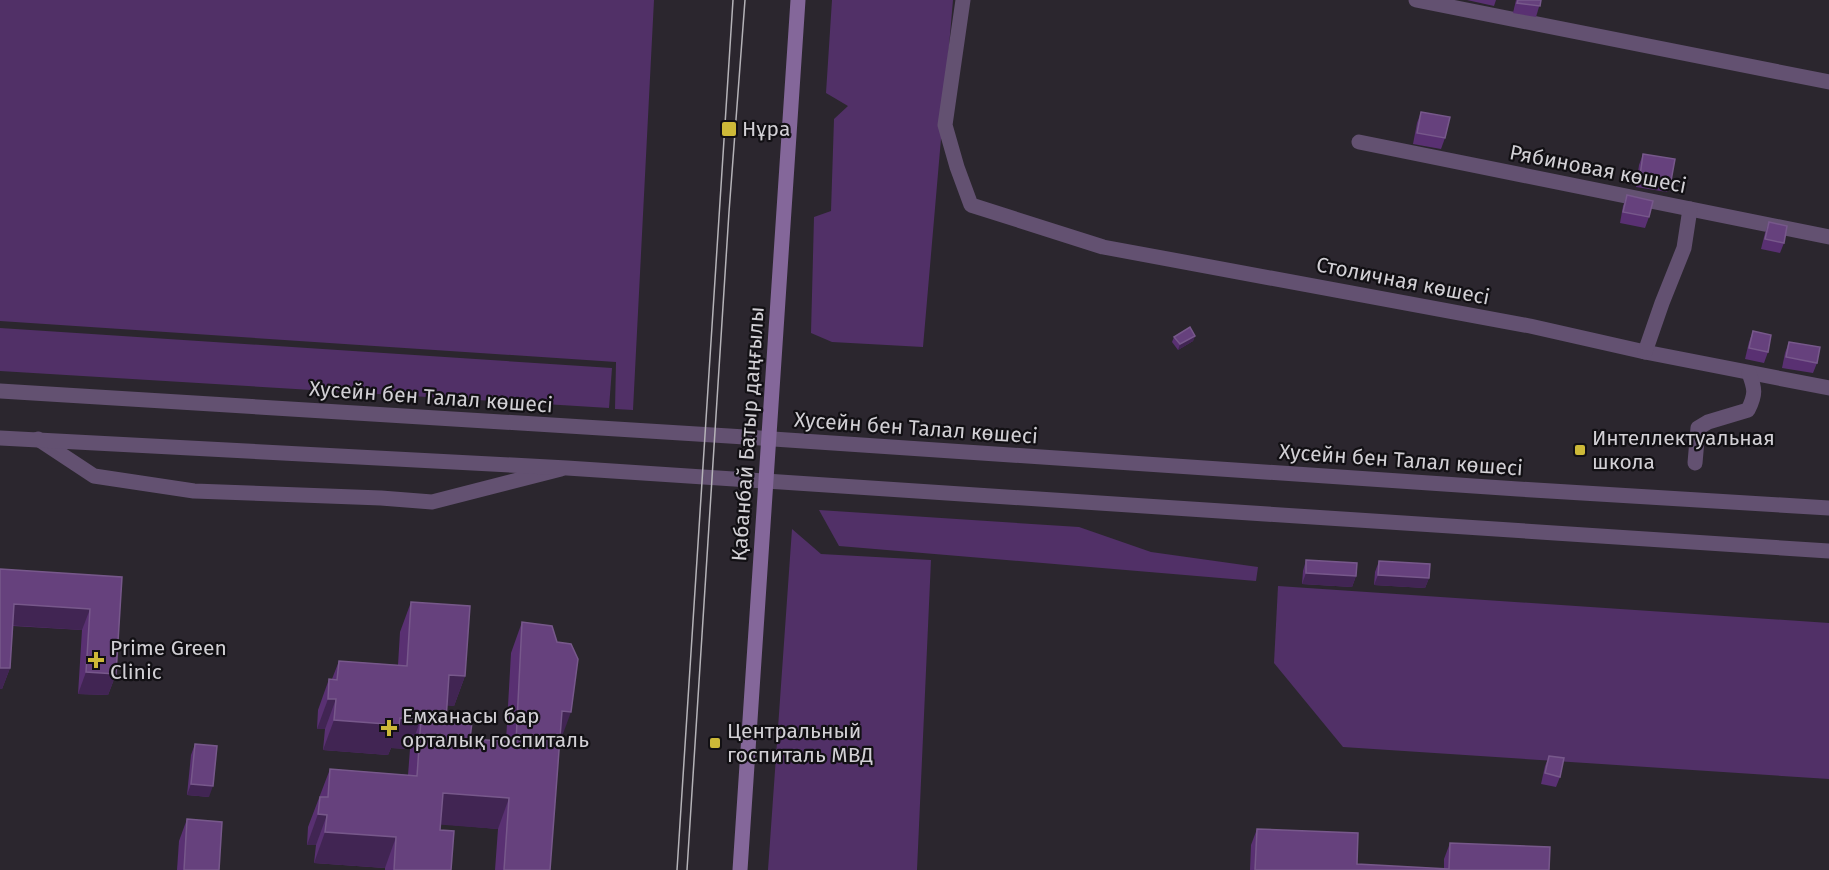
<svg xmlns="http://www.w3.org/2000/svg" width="1829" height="870" font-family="'Fira Sans',sans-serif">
<rect width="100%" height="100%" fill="#2b262e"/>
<g fill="#513067">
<polygon points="0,0 654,0 633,410 615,409 616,362 0,321"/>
<polygon points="832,0 953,0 923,347 832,342 811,333 814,217 831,211 834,119 848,106 826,93"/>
<polygon points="0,328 612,368 609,408 0,371"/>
<polygon points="819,510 1079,527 1151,552 1258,567 1256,581 839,546"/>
<polygon points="792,529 821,554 931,560 917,870 768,870"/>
<polygon points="1278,586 1829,623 1829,779 1343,747 1274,663"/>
</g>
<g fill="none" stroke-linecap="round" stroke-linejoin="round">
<g stroke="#635171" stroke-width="15">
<polyline points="963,0 945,125 957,167 971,205 1103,247 1530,326 1645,352 1829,388"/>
<polyline points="1416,0 1829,82"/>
<polyline points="1359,142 1829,237"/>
<polyline points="1645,352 1662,303 1684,248 1690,209"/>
<polyline points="38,439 94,476 194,491 381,498 432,502 561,469"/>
<path d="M1695,463l3,-35 10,-6 40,-12c8,-16 7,-21 1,-37"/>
</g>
<g stroke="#635171" stroke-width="15">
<polyline points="0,391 729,436 1518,489 1829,508"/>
<polyline points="0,438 567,468 1829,551"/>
</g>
<polyline stroke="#84679a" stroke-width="15" points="740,870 798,0"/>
<g stroke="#b5b3b8" stroke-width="1.5">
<polyline points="677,870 733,0"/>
<polyline points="687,870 729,212 745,0"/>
</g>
</g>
<g fill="#593072">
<polygon points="1467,0 1496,0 1494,6"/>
<polygon points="1516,0 1541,0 1536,17 1513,13"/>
<polygon points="1421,112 1445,138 1441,149 1413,144 1417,123"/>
<polygon points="1643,154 1671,181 1667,192 1636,187 1639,165"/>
<polygon points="1627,195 1649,217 1645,228 1620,223 1623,206"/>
<polygon points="1769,222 1784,243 1780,253 1761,249 1765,233"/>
<polygon points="1753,331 1768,352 1764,363 1745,359 1749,342"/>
<polygon points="1195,336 1193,341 1178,350 1172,342 1174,337"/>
<polygon points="1789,342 1817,363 1813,373 1782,368 1785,353"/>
<polygon points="1306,560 1356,576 1352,587 1302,584 1303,571"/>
<polygon points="1379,561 1429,578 1425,588 1374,585 1375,572"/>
<polygon points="0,569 122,577 116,674 108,695 78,694 82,630 13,626 10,668 2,689 0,689"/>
<polygon points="411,602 465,676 454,706 447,705 446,720 470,739 506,741 511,653 522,622 560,742 559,742 550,870 495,870 498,829 441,824 440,830 451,870 385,870 385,868 314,863 316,845 307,845 308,827 330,769 408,775 410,749 391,748 388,755 323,750 325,729 317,729 318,710 329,679 332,679 339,661 398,665 400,632"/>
<polygon points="195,744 209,797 187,795 191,755"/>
<polygon points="1549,756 1560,777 1556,787 1541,784 1545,766"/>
<polygon points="187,819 219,870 177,870 179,841"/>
<polygon points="1257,829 1357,864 1444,869 1444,859 1450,843 1549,870 1250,870 1251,845"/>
</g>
<g fill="#412553">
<polygon points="1195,336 1193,341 1178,350 1180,344"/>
<polygon points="1306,573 1356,576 1352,587 1302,584"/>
<polygon points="1378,575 1429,578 1425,588 1374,585"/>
<polygon points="14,604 90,609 82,630 6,625"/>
<polygon points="0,668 10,668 2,689 0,689"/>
<polygon points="86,672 116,674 108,695 78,694"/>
<polygon points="449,675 465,676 454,706 438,705"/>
<polygon points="328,699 336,699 325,729 317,729"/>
<polygon points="562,711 571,712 560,742 550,742"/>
<polygon points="400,718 421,719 410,749 391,748 388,755 323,750 334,720"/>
<polygon points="191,784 213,786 209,797 187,795"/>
<polygon points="443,793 509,798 498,829 432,824"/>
<polygon points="318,814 327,815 316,845 307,845"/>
<polygon points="325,832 396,837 385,868 314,863"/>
</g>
<g fill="#66417d" stroke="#77588b" stroke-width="1.5">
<polygon points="1518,0 1541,0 1540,6 1517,3"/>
<polygon points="1421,112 1450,117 1445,138 1417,133"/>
<polygon points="1643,154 1675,159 1671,181 1640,176"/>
<polygon points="1627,195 1653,201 1649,217 1623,212"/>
<polygon points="1769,222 1787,226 1784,243 1765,239"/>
<polygon points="1190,327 1195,336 1180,344 1174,337"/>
<polygon points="1753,331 1771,335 1768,352 1749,348"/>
<polygon points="1789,342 1820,347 1817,363 1786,357"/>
<polygon points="1306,560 1357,563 1356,576 1306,573"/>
<polygon points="1379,561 1430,564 1429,578 1378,575"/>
<polygon points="0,569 122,577 116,674 86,672 90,609 14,604 10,668 0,668"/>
<polygon points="411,602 470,606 465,676 449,675 446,720 472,722 470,739 516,742 522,622 552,626 557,642 571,644 578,659 571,712 562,711 550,870 504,870 509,798 443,793 440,830 454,831 451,870 394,870 396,837 325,832 327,815 318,814 320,797 328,797 330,769 417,776 421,719 400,718 399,725 334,720 336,699 328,699 329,679 337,680 339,661 407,666"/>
<polygon points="195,744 217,746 213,786 191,784"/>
<polygon points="1549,756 1564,758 1560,777 1545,773"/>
<polygon points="187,819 222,822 219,870 184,870"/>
<polygon points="1257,829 1358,833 1357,864 1449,869 1450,843 1550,847 1549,870 1255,870"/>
</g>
<g fill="#cdb938" stroke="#121014" stroke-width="2">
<rect x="721" y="121" width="16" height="16" rx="3"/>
<rect x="1574" y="444" width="12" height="12" rx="3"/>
<path d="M93 651h6v6h6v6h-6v6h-6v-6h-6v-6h6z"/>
<path d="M386 719h6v6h6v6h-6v6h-6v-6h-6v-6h6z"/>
<rect x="709" y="737" width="12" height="12" rx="3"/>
</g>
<g text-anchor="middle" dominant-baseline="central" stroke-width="4.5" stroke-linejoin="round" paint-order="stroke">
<g font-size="21" fill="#d2d0d5" stroke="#121014" text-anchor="start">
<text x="742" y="129">Нұра</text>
<text x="1592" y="438">Интеллектуальная<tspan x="1592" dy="24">школа</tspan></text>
<text x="110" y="648">Prime Green<tspan x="110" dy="24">Clinic</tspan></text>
<text x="402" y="716">Емханасы бар<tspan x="402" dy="24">орталық госпиталь</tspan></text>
<text x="727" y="731">Центральный<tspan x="727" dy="24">госпиталь МВД</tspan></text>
</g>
<g font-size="21" fill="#d2d0d5" stroke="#121014">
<text transform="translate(1598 169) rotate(11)">Рябиновая көшесі</text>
<text transform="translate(1403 281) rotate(11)">Столичная көшесі</text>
<text transform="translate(431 397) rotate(4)">Хусейн бен Талал көшесі</text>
<text transform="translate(916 428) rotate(4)">Хусейн бен Талал көшесі</text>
<text transform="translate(748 434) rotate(-86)">Қабанбай Батыр даңғылы</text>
<text transform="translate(1401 460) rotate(4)">Хусейн бен Талал көшесі</text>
</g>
</g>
</svg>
